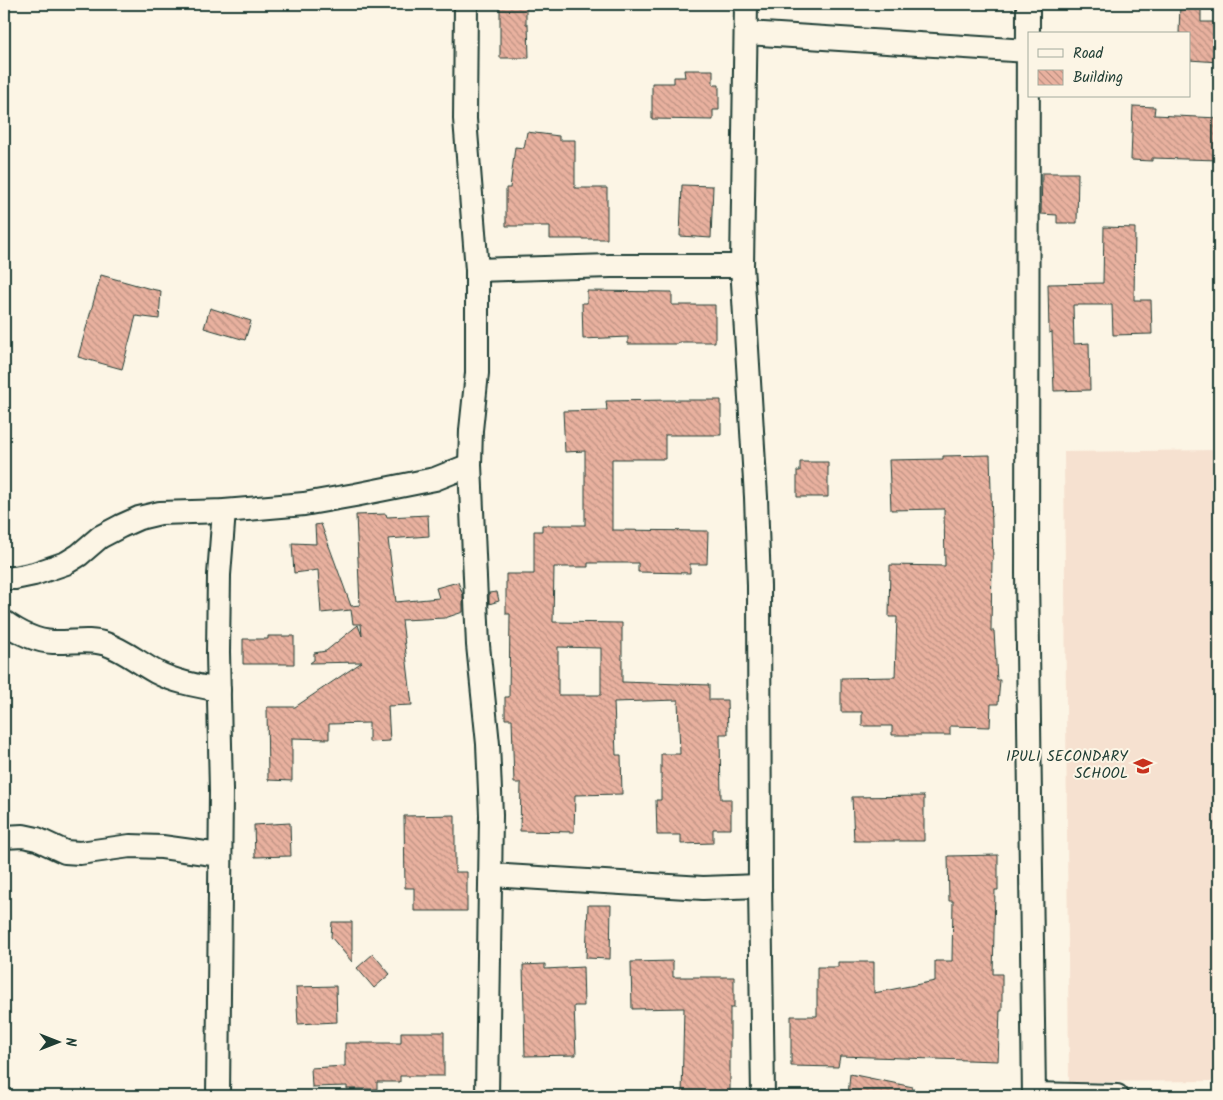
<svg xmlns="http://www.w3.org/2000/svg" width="1223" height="1100" font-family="Kalam,sans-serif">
<defs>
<pattern id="building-back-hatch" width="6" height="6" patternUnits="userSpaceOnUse" patternTransform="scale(1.25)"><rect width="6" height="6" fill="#e9b19f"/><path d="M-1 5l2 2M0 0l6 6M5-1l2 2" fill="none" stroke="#bc9182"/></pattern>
</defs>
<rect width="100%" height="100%" fill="#fcf5e5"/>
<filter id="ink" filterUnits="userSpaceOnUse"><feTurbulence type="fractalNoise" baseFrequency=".02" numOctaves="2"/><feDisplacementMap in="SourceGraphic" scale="10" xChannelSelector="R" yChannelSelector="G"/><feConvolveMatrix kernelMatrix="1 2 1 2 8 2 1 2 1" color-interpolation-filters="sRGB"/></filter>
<g filter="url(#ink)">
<polygon fill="#f6e1d0" points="1219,450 1219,1081 1069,1082 1064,452"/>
<g fill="url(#building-back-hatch)" stroke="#1f3d34" fill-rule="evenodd">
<polygon points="500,4 526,4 526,24 528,24 529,58 500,58"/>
<polygon points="1180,4 1201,4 1201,22 1219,22 1219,62 1189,60 1189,34 1179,34"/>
<polygon points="684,70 713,70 713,85 719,85 719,110 713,110 713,120 652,119 652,83 674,83 674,77 685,77"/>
<polygon points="1133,106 1155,107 1154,115 1219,118 1219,160 1152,158 1152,161 1131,160"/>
<polygon points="527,132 559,136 559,140 575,140 575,188 607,188 607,239 550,239 550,226 506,226 506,188 510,188 515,147 524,148"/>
<polygon points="1042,173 1078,173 1077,223 1057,223 1057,215 1041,214"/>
<polygon points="682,185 713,186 711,238 680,236"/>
<polygon points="1104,227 1135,228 1134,300 1151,300 1152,334 1113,335 1112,305 1073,305 1074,344 1089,343 1090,390 1054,391 1052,332 1049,333 1048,284 1103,283"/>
<polygon points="101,275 151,289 161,291 159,319 136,316 122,369 78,357"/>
<polygon points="587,291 672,292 672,305 715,305 715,342 679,342 678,344 628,344 628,337 583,339 582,303 587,303"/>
<polygon points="210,308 251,321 245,340 204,328"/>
<path d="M668,400h53v35h-56v24h-53v71l96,1 -1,33h-17v9l-52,-1v-9h-50v4h-34l-1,55 69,1v59l87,3v15h18l1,34h-8l1,65h10v30h-18v14l-32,1v-9h-24l-1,-35h5v-46h19l-2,-54 -64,2 2,53h5l1,39 -47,1 -1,37 -54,-1 1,-48h-7l-2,-64h-7v-22h4l1,-83h-4v-40h28v-43h8v-6h43v-74l-20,1 -2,-41 44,-1 -1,-9zM558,647l43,1v47h-43z"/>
<polygon points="990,455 993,560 992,560 991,631 994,631 997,680 1000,680 998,704 991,704 990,727 950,726 950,735 892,735 892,726 862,726 862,712 841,712 841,678 895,677 897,617 889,617 890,565 945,566 944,509 891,510 889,460 943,459 943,456"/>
<polygon points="800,462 828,462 828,497 797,497 797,471 800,471"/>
<polygon points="386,514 387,517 428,515 429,536 388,539 396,602 439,598 436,588 458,582 463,595 463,612 445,618 402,620 412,705 388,706 390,741 369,742 369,723 329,724 329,739 292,738 292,781 268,780 267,707 295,707 362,662 310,663 314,660 314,653 326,651 358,625 362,636 361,624 353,624 351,610 321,613 318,570 294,573 292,543 316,544 315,525 321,524 351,606 360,605 356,515"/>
<polygon points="497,592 499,601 489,604 489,593"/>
<polygon points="268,636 294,636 294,664 243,664 243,639 268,639"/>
<polygon points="924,796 924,841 854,841 852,797"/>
<polygon points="455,815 455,872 467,872 467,911 414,911 414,888 405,888 404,816"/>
<polygon points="290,823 291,856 255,857 254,825"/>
<polygon points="998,855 998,890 995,890 993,974 1002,974 1002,1011 1000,1011 998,1061 840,1056 838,1067 791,1066 791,1016 817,1016 817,967 838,967 838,962 874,962 874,993 935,981 935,961 952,961 953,901 949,901 948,856"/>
<polygon points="588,905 611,905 610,959 586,958"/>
<polygon points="332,922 352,922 352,962 331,937"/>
<polygon points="373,954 390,974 374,988 357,968"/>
<polygon points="673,961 673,977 734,977 734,1008 730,1008 730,1096 682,1096 684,1008 632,1009 631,962"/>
<polygon points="545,964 545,969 583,967 584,1006 574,1006 576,1055 525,1056 523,965"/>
<polygon points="336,986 337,1022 298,1024 296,987"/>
<polygon points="401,1032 444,1032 444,1076 400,1076 400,1082 377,1082 377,1089 347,1089 347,1086 312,1087 311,1068 345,1066 345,1043 401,1043"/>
<polygon points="850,1074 913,1087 912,1096 848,1096"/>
</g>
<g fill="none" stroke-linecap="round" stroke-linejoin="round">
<g stroke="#1f3d34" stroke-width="26">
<g id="street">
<polyline points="466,4 465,119 477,270 477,373 471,430 470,465 478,645 488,744 491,815 487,1096"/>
<polyline points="746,4 742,266 756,497 759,586 760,886 763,1096"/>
<polyline points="1028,4 1027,573 1034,1096"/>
<polyline points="746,33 1028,51"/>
<polyline points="477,270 611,266 742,266"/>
<polyline points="4,578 15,578 34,574 66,563 79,555 100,537 121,526 139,518 160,513 224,511 304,504 355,495 435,479 470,465"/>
<path d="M4,622c14,10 30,19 49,20 18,1 36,-4 53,2 18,6 33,19 50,28 19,10 42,14 63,18"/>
<polyline points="4,837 23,836 37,839 65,852 80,853 130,846 162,847 220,855"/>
<polyline points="491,875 703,888 760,886"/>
<polyline points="1034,1094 1117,1096"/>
<polyline points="218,1096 221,791 218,652 219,575 224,511"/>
</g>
</g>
<use href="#street" stroke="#fcf5e5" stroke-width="22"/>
</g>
</g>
<defs>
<g id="school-bare" transform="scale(1.5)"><path d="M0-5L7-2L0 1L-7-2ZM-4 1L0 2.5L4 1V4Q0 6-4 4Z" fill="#c8321e" stroke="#fcf5e5" stroke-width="2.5" paint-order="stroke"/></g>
</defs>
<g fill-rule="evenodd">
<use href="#school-bare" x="1143" y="766"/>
</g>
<g text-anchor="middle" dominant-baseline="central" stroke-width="4" stroke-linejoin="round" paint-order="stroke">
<g font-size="15" fill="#1f3d34" stroke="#fcf5e5" text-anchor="end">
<text x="1128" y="757">IPULI SECONDARY<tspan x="1128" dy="17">SCHOOL</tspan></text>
</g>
</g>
<rect width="1223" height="1100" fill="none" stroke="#fcf5e5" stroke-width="20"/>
<rect x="10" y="10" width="1203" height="1080" fill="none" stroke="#1f3d34" stroke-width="2" filter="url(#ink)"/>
<rect x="1028" y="32" width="162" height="65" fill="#fcf5e5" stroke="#a4ab9e"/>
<rect x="1038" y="49" width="25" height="8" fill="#fcf5e5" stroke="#a4ab9e"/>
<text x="1073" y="58" font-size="15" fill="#1f3d34">Road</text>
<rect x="1038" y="70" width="25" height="15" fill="url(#building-back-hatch)" stroke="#a4ab9e"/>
<text x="1073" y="82" font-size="15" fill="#1f3d34">Building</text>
<g transform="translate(58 1042) rotate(90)" stroke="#fcf5e5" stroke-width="4" paint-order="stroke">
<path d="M0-4L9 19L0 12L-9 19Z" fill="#1f3d34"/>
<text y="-8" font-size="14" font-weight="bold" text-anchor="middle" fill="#1f3d34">N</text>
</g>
</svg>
